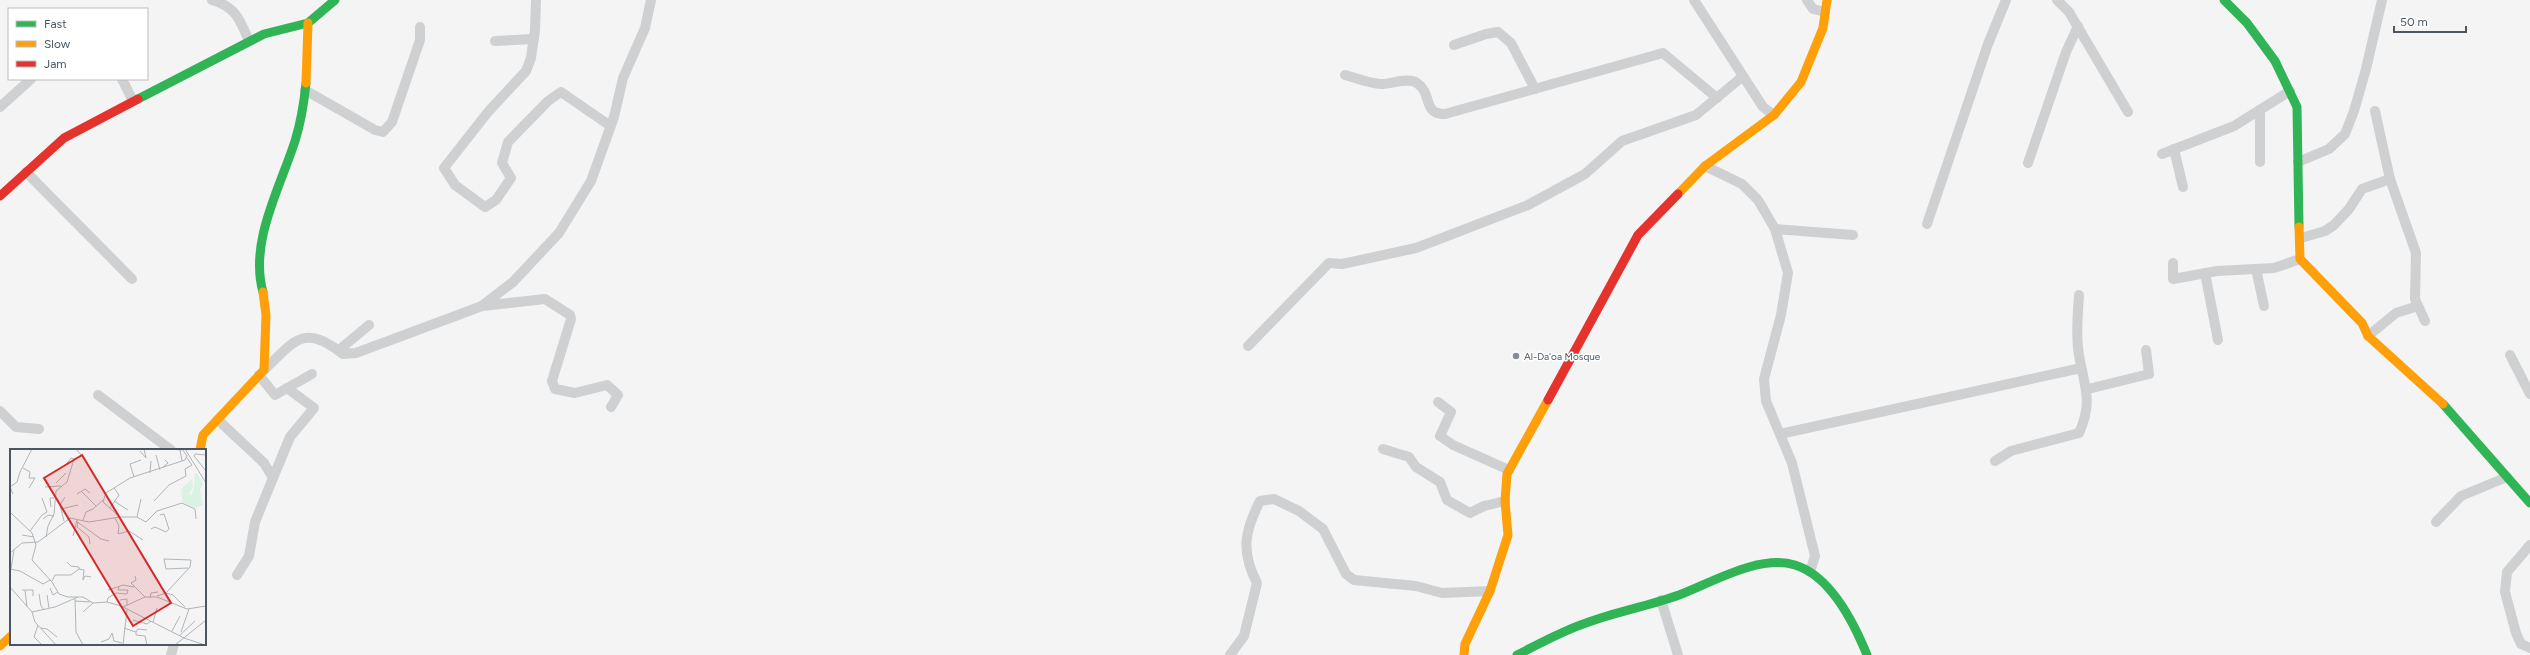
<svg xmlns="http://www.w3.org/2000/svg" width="2530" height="655" font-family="Figtree,sans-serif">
<rect width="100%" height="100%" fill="#f4f4f4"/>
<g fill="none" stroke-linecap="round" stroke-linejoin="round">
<g stroke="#ced0d2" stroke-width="10">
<path d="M212,0c24,7 28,20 37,41"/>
<polyline points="536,0 535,30 531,58 526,71 488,112 444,168 455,185 485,207 496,200 511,178 502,163 508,142 548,101 561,92 609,125"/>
<polyline points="1694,0 1763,107 1774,115"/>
<polyline points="1807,0 1813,9 1825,12"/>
<polyline points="2057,0 2069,12 2128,112"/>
<polyline points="495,41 534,39"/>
<polyline points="1454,45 1486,34 1498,32 1511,43 1535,89"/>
<path d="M1345,75c11,3 25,9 36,9 11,0 27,-7 36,-1 16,11 5,31 28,31l218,-61 54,45"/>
<polyline points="122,79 133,101"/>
<polyline points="305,90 375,130 383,132 392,122 420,40 420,27"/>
<polyline points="0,107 31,79"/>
<polyline points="2375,111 2390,179 2416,253 2415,299 2425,321"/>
<polyline points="2174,149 2183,187"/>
<polyline points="2162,154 2234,126 2290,91"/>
<polyline points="2260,162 2260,110"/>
<polyline points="2298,162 2329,149 2345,134 2354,111 2366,69 2382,0"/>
<polyline points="2028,163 2066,52 2078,26"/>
<polyline points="1705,166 1742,184 1758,200 1775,229 1788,273 1781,315 1764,379 1766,401 1792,463 1815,556 1810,572"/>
<polyline points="26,172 132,279"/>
<polyline points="1927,224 1988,44 2006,0"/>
<polyline points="1775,229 1853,235"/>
<polyline points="2301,238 2325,231 2334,225 2349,209 2362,189 2390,179"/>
<polyline points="2173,263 2173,279 2217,271 2274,268 2300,259"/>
<polyline points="2256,269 2264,306"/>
<polyline points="2205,273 2218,340"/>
<polyline points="483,305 513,282 559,233 591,181 614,117 623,78 645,28 651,0"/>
<polyline points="2368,336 2396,313 2418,306"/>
<polyline points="1248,346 1329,263 1342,264 1416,248 1528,205 1585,174 1622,141 1696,115 1742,77"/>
<polyline points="339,350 369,325"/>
<polyline points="2510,355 2530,394"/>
<path d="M264,370c30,-28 39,-48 79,-16l13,-1 126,-47 63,-7 25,16 1,4 -19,62 3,8 20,4 32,-8 11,10 -7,12"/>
<polyline points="259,375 275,395 312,374"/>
<polyline points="2088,389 2149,374 2146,350"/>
<polyline points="98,395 171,450"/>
<polyline points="1438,402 1451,412 1440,436 1453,445 1509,470"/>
<polyline points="0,411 16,427 39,429"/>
<polyline points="218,420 264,463 273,478 255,522 249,556 237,575"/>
<polyline points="1780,434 2081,368"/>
<polyline points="1383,449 1409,457 1416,467 1440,482 1447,500 1470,513 1484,506 1505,501"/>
<path d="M1995,461l16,-10 68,-18c16,-34 3,-51 -1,-85 -2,-17 0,-35 1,-53"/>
<polyline points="273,478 290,437 314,408 287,388"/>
<polyline points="2436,522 2461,496 2507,477"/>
<polyline points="2530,545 2507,572 2505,592 2516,633 2521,644 2530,648"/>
<polyline points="1661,600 1678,655"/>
<polyline points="171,655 174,644"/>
<path d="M1230,655l14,-19 13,-53c-16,-31 -13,-51 3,-82l14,-2 25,12 24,18 23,45 8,6 62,6 26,7 48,-2"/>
</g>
<g stroke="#30b455" stroke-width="9">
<polyline points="2224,0 2247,23 2275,61 2297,107 2299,227"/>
<polyline points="138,99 264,34 308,23 335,0"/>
<path d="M263,292c-14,-50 17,-104 32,-151 6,-19 9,-38 11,-58"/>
<polyline points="2443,404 2530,503"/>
<path d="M1517,655c22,-11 45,-24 69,-32 30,-11 62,-17 93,-28 32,-12 80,-41 116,-30 36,11 59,58 72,90"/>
</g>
<g stroke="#ff9f0a" stroke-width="9">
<polyline points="306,83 308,23"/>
<polyline points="1678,194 1705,166 1774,115 1801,82 1823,28 1827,0"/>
<polyline points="2299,227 2300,259 2362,323 2368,336 2443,404"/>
<polyline points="200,450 203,435 264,370 266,315 263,292"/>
<polyline points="0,646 11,636"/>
<polyline points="1464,655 1465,644 1490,591 1508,535 1505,501 1507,474 1548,400"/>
</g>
<g stroke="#e5322d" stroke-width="9">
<polyline points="0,196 64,138 138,99"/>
<polyline points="1548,400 1638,235 1678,194"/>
</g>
</g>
<circle fill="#868d94" stroke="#fff" stroke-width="1.5" cx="1516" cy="356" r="4"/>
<g text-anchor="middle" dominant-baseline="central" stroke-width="3" stroke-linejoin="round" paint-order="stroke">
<g font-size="10" fill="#4a5661" stroke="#fff" text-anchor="start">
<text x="1524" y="356">Al-Da'oa Mosque</text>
</g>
</g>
<g transform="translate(10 449)">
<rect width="196" height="196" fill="#f4f4f4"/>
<path d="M187,24l6,11 -3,6 3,15 -8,3 -12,-6 -2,-13 11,-10 1,8 -4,7 2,1 3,-7 1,-14z" fill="#d9f2e3"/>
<path fill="none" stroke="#b0b5b9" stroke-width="1" d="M165,0l5,1 2,11M175,0l21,34M130,2l6,7 -2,-9M146,6l4,15M196,6l-11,-1 -1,2 12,15M55,17l6,-8 3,1M13,19l7,4 -1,6h6l-6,10M152,19l6,-5 -3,-3M140,24l1,-12M124,28l-4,-13 11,-4M46,34l10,-10M35,38l16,-1M71,42l15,15M3,45l-3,-7 7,-5 3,-10 12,-23M67,45l8,-5 5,4M104,52l14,9M144,52l15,-16 17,-9 -1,-7 7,-4 -5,-7M41,58l-1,-9h4M100,59l9,-13 -5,-7M51,60l17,-4M1,64l21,20 4,12 -4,15 20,22 7,12 9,3h15l10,6 14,-1 14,4 63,32 21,7M110,68h17l9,5 11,-11 25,-8 13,6 1,10M127,68l4,-18M105,69l4,8 -1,8 11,-3 14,9M33,70l5,-4 6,1M73,71l3,-8 7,-3 10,-9M54,72l-4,-16 5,-8M66,72l25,18 8,2M68,73l-1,5 12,10 1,7M141,80l4,-2 11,5 3,-3 -5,-15 -4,1M20,82l12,-16 5,-3 -5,-14M12,86l12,2M63,87l4,-16M36,88l2,-11 6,-12 2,-23 11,-9 7,-23 8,-3 -6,-7M0,104l12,-10 16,-1 32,-24 19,4 31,-5 -17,-15 3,-9 24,-15 55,-18 2,-4 -5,-7M57,113l4,4 8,1v2M0,120l10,2 23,13 7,-4M1,120l3,-19M125,127l1,4 -5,3 14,14M42,132l3,-6h16l8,-6 5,1 -1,10 2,-4 6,1M0,138l22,25 23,-5 23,-10M40,139l3,7 5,-3M12,141h11v6M15,141l2,17M98,141l15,-5 11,2M156,144l24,-26 1,-7 -27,-1 2,10 22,-1M29,145l2,12 3,4M37,146l2,13M147,147l9,-3 7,2 12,12M140,149l1,-5 7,-1M65,150l1,33 7,13M110,151l7,-1v6M65,152l15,1M97,153l1,-4 8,-5 11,1 1,-4h-10l1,-4M113,158l22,-10h12l30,12 19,-3M22,163l3,10 21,23M73,163l10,-9M123,171l14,4 4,-3M143,173l4,-14M28,176l-4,12 7,7M31,179l6,1 10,8M114,179l12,4v3l9,1 2,9M162,182l8,-15M126,183l2,-3 9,1M171,183l8,-23M169,187l16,-15M91,193l8,-3 3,-6 2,8 8,2M113,196l4,-35M165,196l31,-25"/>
<path fill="#d62828" fill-opacity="0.15" stroke="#d62828" stroke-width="2" d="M72,6l89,148 -38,23 -89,-148z"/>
<rect width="196" height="196" fill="none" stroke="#4a5661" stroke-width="2"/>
</g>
<rect x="8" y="8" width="140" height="72" fill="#ffffff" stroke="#b7bbc0"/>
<rect x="16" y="21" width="20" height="6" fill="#30b455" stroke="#b7bbc0"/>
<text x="44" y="28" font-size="12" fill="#4a5661">Fast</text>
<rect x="16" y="41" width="20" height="6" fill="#ff9f0a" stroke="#b7bbc0"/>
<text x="44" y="48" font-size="12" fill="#4a5661">Slow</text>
<rect x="16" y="61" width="20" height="6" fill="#e5322d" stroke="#b7bbc0"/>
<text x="44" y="68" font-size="12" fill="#4a5661">Jam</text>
<path d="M2394 26v6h72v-6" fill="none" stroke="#4a5661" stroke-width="2"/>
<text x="2400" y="26" font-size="12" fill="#4a5661" stroke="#ffffff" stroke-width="3" paint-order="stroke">50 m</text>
</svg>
